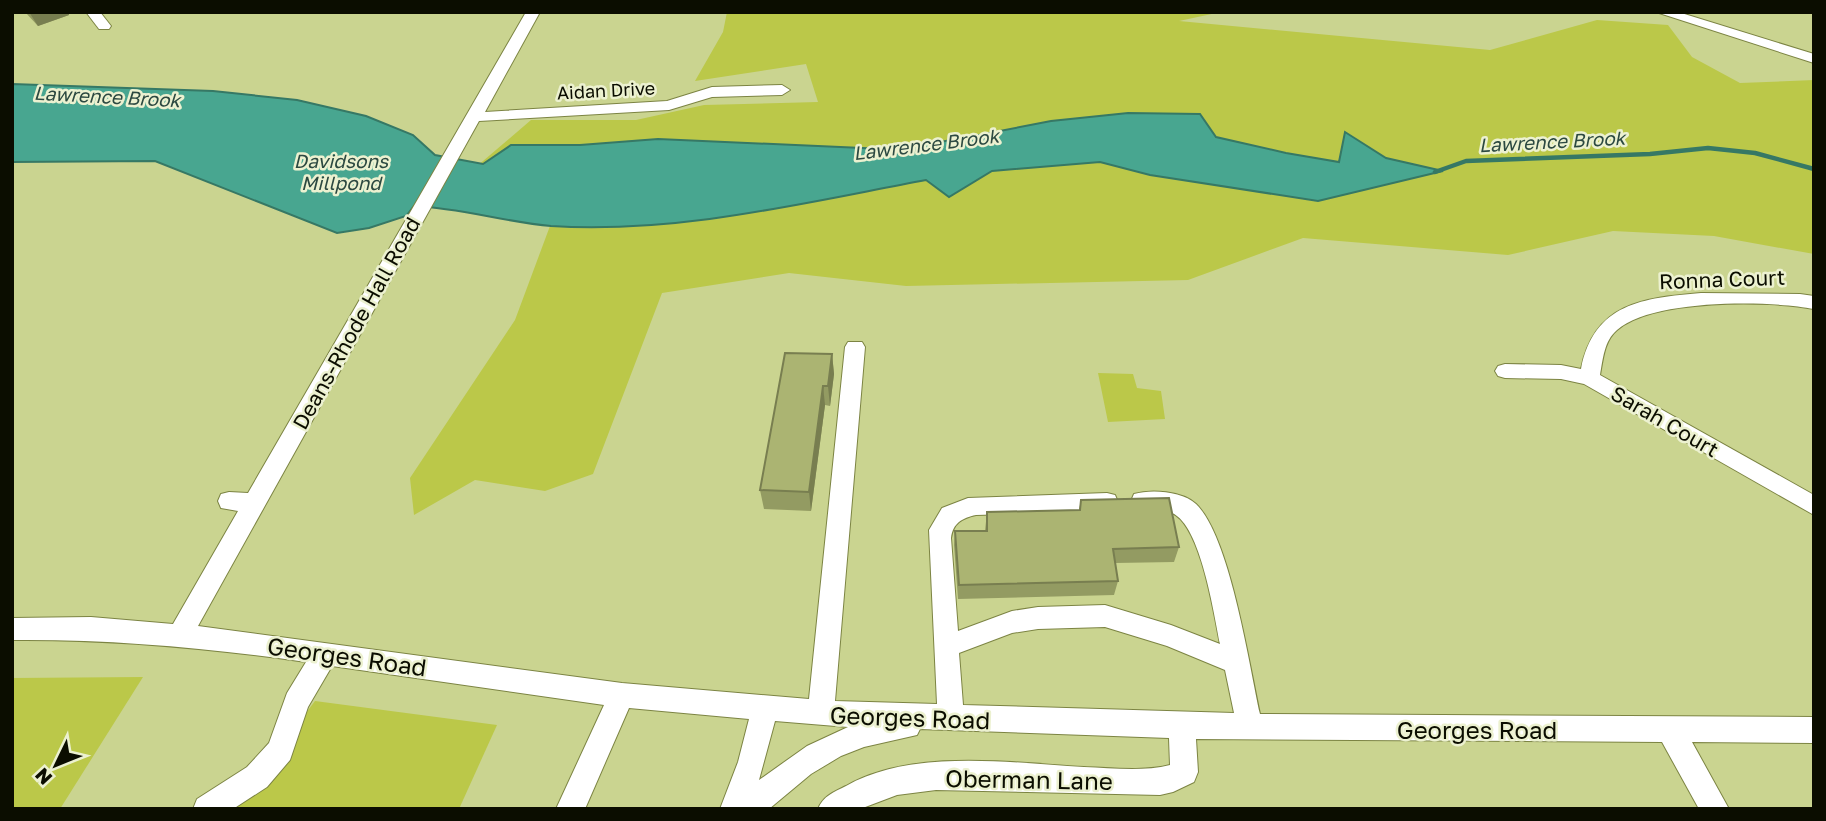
<svg xmlns="http://www.w3.org/2000/svg" width="1826" height="821" font-family="'Golos Text',sans-serif">
<rect width="100%" height="100%" fill="#cad490"/>
<g fill="#bbc849">
<polygon points="727,12 1221,12 1179,21 1490,50 1597,20 1668,25 1692,57 1740,83 1814,80 1814,254 1714,236 1613,231 1508,255 1303,238 1188,280 906,286 789,273 662,293 593,474 545,491 475,480 414,515 410,478 515,320 550,226 456,184 531,120 636,120 704,105 818,102 806,64 695,81 723,32"/>
<polygon points="1098,373 1133,374 1137,388 1161,391 1165,419 1108,422"/>
<polygon points="143,677 60,809 12,809 12,678"/>
<polygon points="315,701 497,725 459,809 233,809"/>
</g>
<path fill="#48a690" stroke="#367865" stroke-width="2" d="M12,84l201,7 84,9 69,16 47,19 22,20 48,9 28,-19h69l78,-6 227,10 68,-9 98,-19 77,-8 72,1 16,23 70,16 53,9 6,-30 41,26 57,13 -125,30 -168,-26 -50,-13 -108,9 -43,26 -23,-17c-123,23 -249,54 -375,46 -46,-4 -90,-18 -137,-20l-8,10 -37,12 -32,5 -182,-72 -143,1z"/>
<g fill="none" stroke-linecap="round" stroke-linejoin="round">
<polyline stroke="#367865" stroke-width="4.5" points="1435,172 1466,161 1650,154 1708,148 1755,153 1814,169"/>
<g stroke="#7c8443" stroke-width="2">
<g id="minor">
<polygon points="86,12 100,12 111,26 109,29 99,29"/>
<path d="M526,12h14l-55,100 182,-11 45,-14 70,-2 8,5 -8,5 -70,2 -43,13 -190,11 -281,505 424,57 187,16 36,-352 3,-5h14l3,5 -30,354 102,3 -8,-174 13,-22 26,-10 139,-5 8,2 3,7 -3,7 -8,2 -131,4c-14,3 -23,8 -25,23l7,93 54,-20 26,-4 67,-2 66,20 49,19c-6,-29 -19,-119 -48,-131 -12,-5 -26,-1 -38,-5l-3,-7 3,-7c17,-5 48,-3 62,10 34,33 53,160 64,210l554,3v26l-122,-1 37,67h-30l-37,-67 -466,-3 2,33 -4,10 -21,10 -13,3 -224,-5 -39,5 -37,14h-42c5,-13 16,-17 28,-23 66,-38 165,-23 238,-19 27,1 59,5 86,-2l-1,-27 -249,-9 -3,6 -53,12 -23,9 -30,18 -42,35h-49l18,-47 11,-43 -120,-11 -44,101h-29l48,-104 -272,-39 -24,41 -18,53 -23,27 -34,22h-40l4,-10 50,-32 22,-24 18,-50 19,-31c-98,-14 -195,-23 -294,-22v-22l79,-1 82,7 65,-113 -17,-3 -3,-7 3,-7 8,-2 19,1zM1105,627l62,19 58,24 9,43 -271,-8 -4,-52 53,-20 26,-4zM775,721l73,6 -41,19 -48,34z"/>
<polygon points="1656,12 1678,12 1814,54 1814,63"/>
<path d="M1701,293l99,1 14,2v13c-45,-9 -162,-10 -197,21 -13,11 -14,29 -17,45l214,120v20l-230,-131 -23,-5 -56,-1 -7,-2 -3,-5 3,-5 7,-2 56,1 20,4c13,-66 62,-71 120,-76z"/>
</g>
</g>
<use href="#minor" fill="#fff" fill-rule="evenodd"/>
</g>
<g fill="#939b62">
<polygon points="25,12 68,12 69,15 38,26"/>
<polygon points="832,354 834,374 830,406 825,405 811,511 764,509 760,490"/>
<polygon points="1081,500 1179,547 1174,562 1115,563 1118,581 1114,595 958,599 954,545 955,531 985,531 987,512 1079,510"/>
</g>
<g fill="#787e50">
<polygon points="29,12 68,12 69,15 38,26"/>
<polygon points="832,354 834,374 830,406 828,386"/>
<polygon points="823,386 825,405 811,511 809,492"/>
</g>
<g fill="#abb472" stroke="#787e50" stroke-width="2">
<polygon points="785,353 832,354 828,386 823,386 809,492 760,490"/>
<polygon points="1169,498 1179,547 1113,549 1118,581 959,585 955,531 987,531 987,512 1080,510 1081,500"/>
</g>
<g text-anchor="middle" dominant-baseline="central" stroke-width="5" stroke-linejoin="round" paint-order="stroke">
<g font-size="18" fill="#0b0d00" stroke="#ecf1d0">
<text transform="translate(606 90) rotate(-3)">Aidan Drive</text>
</g>
<g font-size="19" font-style="italic" fill="#2c4941" stroke="#ecf1d0">
<text transform="translate(107 96) rotate(3)">Lawrence Brook</text>
<text transform="translate(1552 141) rotate(-3)">Lawrence Brook</text>
<text transform="translate(926 144) rotate(-7)">Lawrence Brook</text>
<text x="341" y="160">Davidsons<tspan x="341" dy="22">Millpond</tspan></text>
</g>
<g font-size="21" fill="#0b0d00" stroke="#ecf1d0">
<text transform="translate(1722 279) rotate(-2)">Ronna Court</text>
<text transform="translate(356 323) rotate(-61)">Deans-Rhode Hall Road</text>
<text transform="translate(1665 421) rotate(30)">Sarah Court</text>
</g>
<g font-size="24" fill="#0b0d00" stroke="#ecf1d0">
<text transform="translate(347 656) rotate(8)">Georges Road</text>
<text transform="translate(910 717) rotate(2)">Georges Road</text>
<text x="1477" y="729">Georges Road</text>
<text transform="translate(1029 779) rotate(1)">Oberman Lane</text>
</g>
</g>
<rect width="1826" height="821" fill="none" stroke="#0b0d00" stroke-width="28"/>
<g transform="translate(56 765) rotate(227)" stroke="#ecf1d0" stroke-width="5" paint-order="stroke">
<path d="M0-5L12 26L0 18L-12 26Z" fill="#0b0d00"/>
<text y="-10" font-size="19" font-weight="bold" text-anchor="middle" fill="#0b0d00">N</text>
</g>
</svg>
